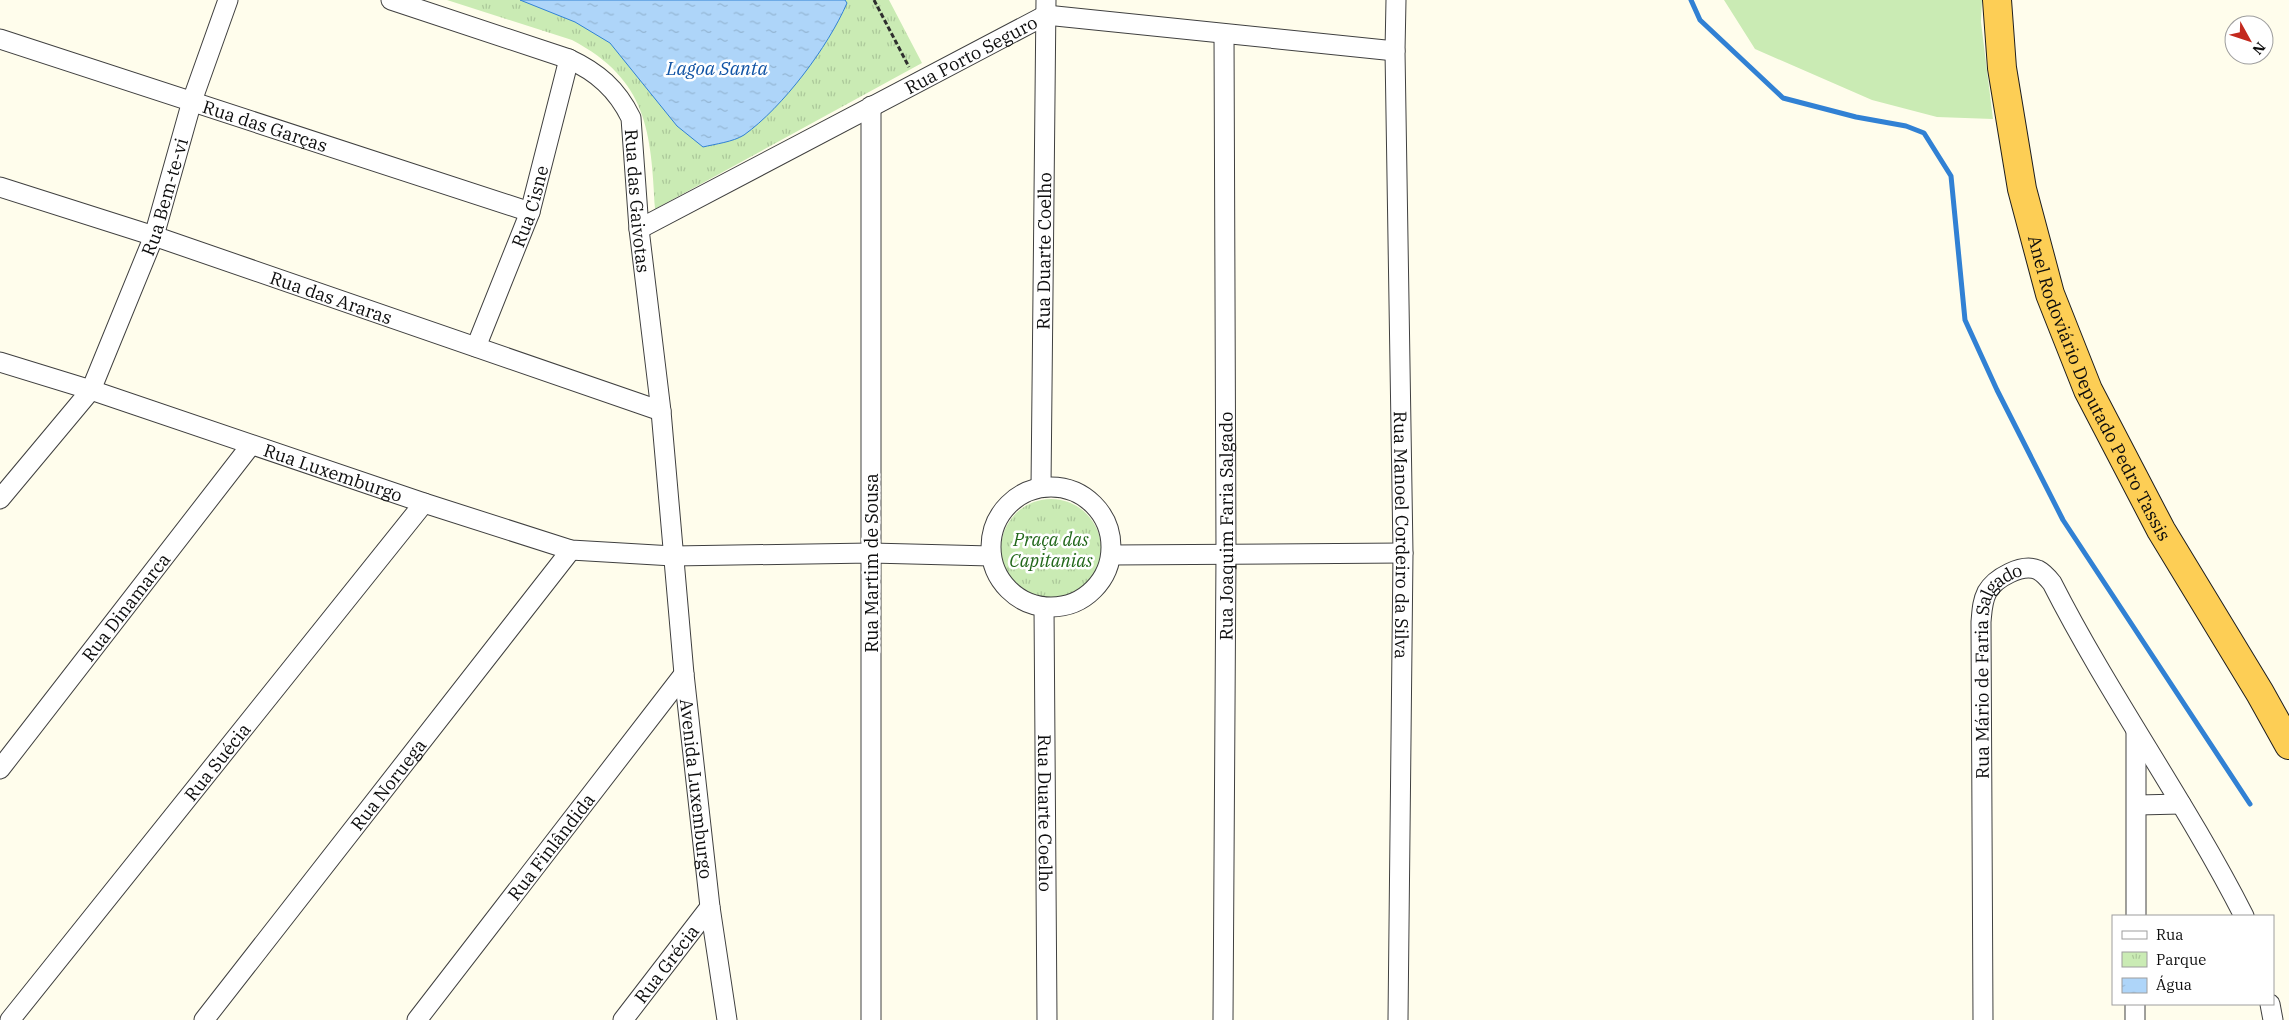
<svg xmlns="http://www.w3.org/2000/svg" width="2289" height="1020" font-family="'IBM Plex Serif',serif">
<defs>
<pattern id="park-tufts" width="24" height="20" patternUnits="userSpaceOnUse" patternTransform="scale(1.25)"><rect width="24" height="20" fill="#caebb4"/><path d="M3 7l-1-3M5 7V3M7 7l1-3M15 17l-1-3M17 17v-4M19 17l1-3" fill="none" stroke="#acc89a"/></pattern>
<pattern id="water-ripples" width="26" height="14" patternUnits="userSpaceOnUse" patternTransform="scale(1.25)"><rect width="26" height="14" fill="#aed5f9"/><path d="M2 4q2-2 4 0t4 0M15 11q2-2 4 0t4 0" fill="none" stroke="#94b6d4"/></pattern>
</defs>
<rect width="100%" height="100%" fill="#fffdec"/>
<polygon fill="#caebb4" points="1724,0 1982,0 1981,22 1993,119 1937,117 1872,100 1755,49"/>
<g fill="url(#park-tufts)">
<path d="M447,0h442l33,63 -267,146c-4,-77 -7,-129 -83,-169z"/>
<circle cx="1051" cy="549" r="50"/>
</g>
<path fill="url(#water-ripples)" stroke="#3181d4" d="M520,0h325l2,3c-19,44 -64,104 -103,132 -11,7 -29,9 -41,12l-26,-21 -67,-83 -35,-21z"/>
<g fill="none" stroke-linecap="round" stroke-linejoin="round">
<polyline stroke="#3181d4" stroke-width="5" points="1691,0 1700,20 1783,98 1856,117 1906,126 1924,133 1951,176 1965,320 1997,390 2063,520 2250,804"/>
<g stroke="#404040" stroke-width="21">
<g id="minor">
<path id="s1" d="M391,0l178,59c28,13 48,30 62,59l8,111 22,182 23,263 26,233 17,113"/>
<path id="s2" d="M1396,0l-1,51 8,502 -5,467"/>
<path id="s3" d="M0,39l530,173"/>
<path id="s4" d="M0,187l154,49 507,175"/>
<path id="s5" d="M639,229l407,-214 349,36"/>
<path id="s6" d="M476,347l54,-135 39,-153"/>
<path id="s7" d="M0,362l91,28 333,113 147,47 102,6 198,-3 120,3"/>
<circle cx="1051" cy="547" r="60"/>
<path id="s8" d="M1041,487l5,-487"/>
<path id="s9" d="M0,499l91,-109 63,-154 38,-135 36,-101"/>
<polyline points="1112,555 1403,553"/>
<path id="s10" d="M1044,607l3,413"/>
<polyline points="2136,731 2136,916"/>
<path id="s11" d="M0,769l251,-324"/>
<polyline points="2138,805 2181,804"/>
<polyline points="2270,1004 2273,1020"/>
<path id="s12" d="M10,1020l414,-517"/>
<path id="s13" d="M204,1020l367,-470"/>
<path id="s14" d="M417,1020l267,-346"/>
<path id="s15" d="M623,1020l87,-113"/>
<polyline points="871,1020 871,106"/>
<path id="s16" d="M1223,1020l3,-467 -2,-519"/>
<path id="s17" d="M1983,1020l-2,-398c1,-11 1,-20 6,-30 8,-14 35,-29 51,-22 6,3 10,8 14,13 58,114 134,219 192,333"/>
<polyline points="2135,1020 2135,1004"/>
</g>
</g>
<g stroke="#1e1e1e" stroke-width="30">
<g id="trunk">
<path id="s18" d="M1997,0l5,68 20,121 28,105 38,96 73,140 99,163 29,52"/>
</g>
</g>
<polyline stroke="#2f2f2f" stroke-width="3" stroke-dasharray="5 2.5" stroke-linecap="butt" points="874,0 909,67"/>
<use href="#minor" stroke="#fff" stroke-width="19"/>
<use href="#trunk" stroke="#fdce55" stroke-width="28"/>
</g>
<g text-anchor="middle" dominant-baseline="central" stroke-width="5" stroke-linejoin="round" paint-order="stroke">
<g font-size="18" fill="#0d0d0d" stroke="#fff">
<text stroke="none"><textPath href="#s5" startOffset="375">Rua Porto Seguro</textPath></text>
<text stroke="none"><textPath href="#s3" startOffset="279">Rua das Garças</textPath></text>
<text stroke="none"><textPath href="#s9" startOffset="349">Rua Bem-te-vi</textPath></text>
<text stroke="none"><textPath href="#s1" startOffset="358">Rua das Gaivotas</textPath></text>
<text stroke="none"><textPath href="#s6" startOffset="151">Rua Cisne</textPath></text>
<text stroke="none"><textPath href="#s8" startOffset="236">Rua Duarte Coelho</textPath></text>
<text stroke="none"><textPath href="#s4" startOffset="349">Rua das Araras</textPath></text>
<text stroke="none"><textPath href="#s18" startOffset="405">Anel Rodoviário Deputado Pedro Tassis</textPath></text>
<text stroke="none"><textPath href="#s7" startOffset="351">Rua Luxemburgo</textPath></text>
<text stroke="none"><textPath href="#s16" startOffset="494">Rua Joaquim Faria Salgado</textPath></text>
<text stroke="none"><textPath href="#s2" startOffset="535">Rua Manoel Cordeiro da Silva</textPath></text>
<text transform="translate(871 563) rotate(-90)">Rua Martim de Sousa</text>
<text stroke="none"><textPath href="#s11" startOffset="205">Rua Dinamarca</textPath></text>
<text stroke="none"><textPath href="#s17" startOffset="356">Rua Mário de Faria Salgado</textPath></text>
<text stroke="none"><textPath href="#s12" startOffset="331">Rua Suécia</textPath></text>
<text stroke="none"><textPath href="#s13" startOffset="299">Rua Noruega</textPath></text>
<text stroke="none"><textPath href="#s1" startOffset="949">Avenida Luxemburgo</textPath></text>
<text stroke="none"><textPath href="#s10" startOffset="206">Rua Duarte Coelho</textPath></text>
<text stroke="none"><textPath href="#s14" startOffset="219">Rua Finlândida</textPath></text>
<text stroke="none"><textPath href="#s15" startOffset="71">Rua Grécia</textPath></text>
</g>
<g font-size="18" font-style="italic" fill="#21671a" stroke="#fff">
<text x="1051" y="539">Praça das<tspan x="1051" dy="21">Capitanias</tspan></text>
</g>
<g font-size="19" font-style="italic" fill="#1053a4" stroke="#fff">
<text x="717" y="68">Lagoa Santa</text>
</g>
</g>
<rect x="2112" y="915" width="162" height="90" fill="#ffffff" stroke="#9e9e9e"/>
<rect x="2122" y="931" width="25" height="8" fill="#ffffff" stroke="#9e9e9e"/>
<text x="2156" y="940" font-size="15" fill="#0d0d0d">Rua</text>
<rect x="2122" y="952" width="25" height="15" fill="url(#park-tufts)" stroke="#9e9e9e"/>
<text x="2156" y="965" font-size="15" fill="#0d0d0d">Parque</text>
<rect x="2122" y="978" width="25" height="15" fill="url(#water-ripples)" stroke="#9e9e9e"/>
<text x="2156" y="990" font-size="15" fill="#0d0d0d">Água</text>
<g transform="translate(2249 40) rotate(130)"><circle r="24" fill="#ffffff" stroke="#9e9e9e"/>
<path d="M0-4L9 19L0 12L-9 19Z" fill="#c3291e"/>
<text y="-8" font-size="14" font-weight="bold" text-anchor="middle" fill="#0d0d0d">N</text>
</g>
</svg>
